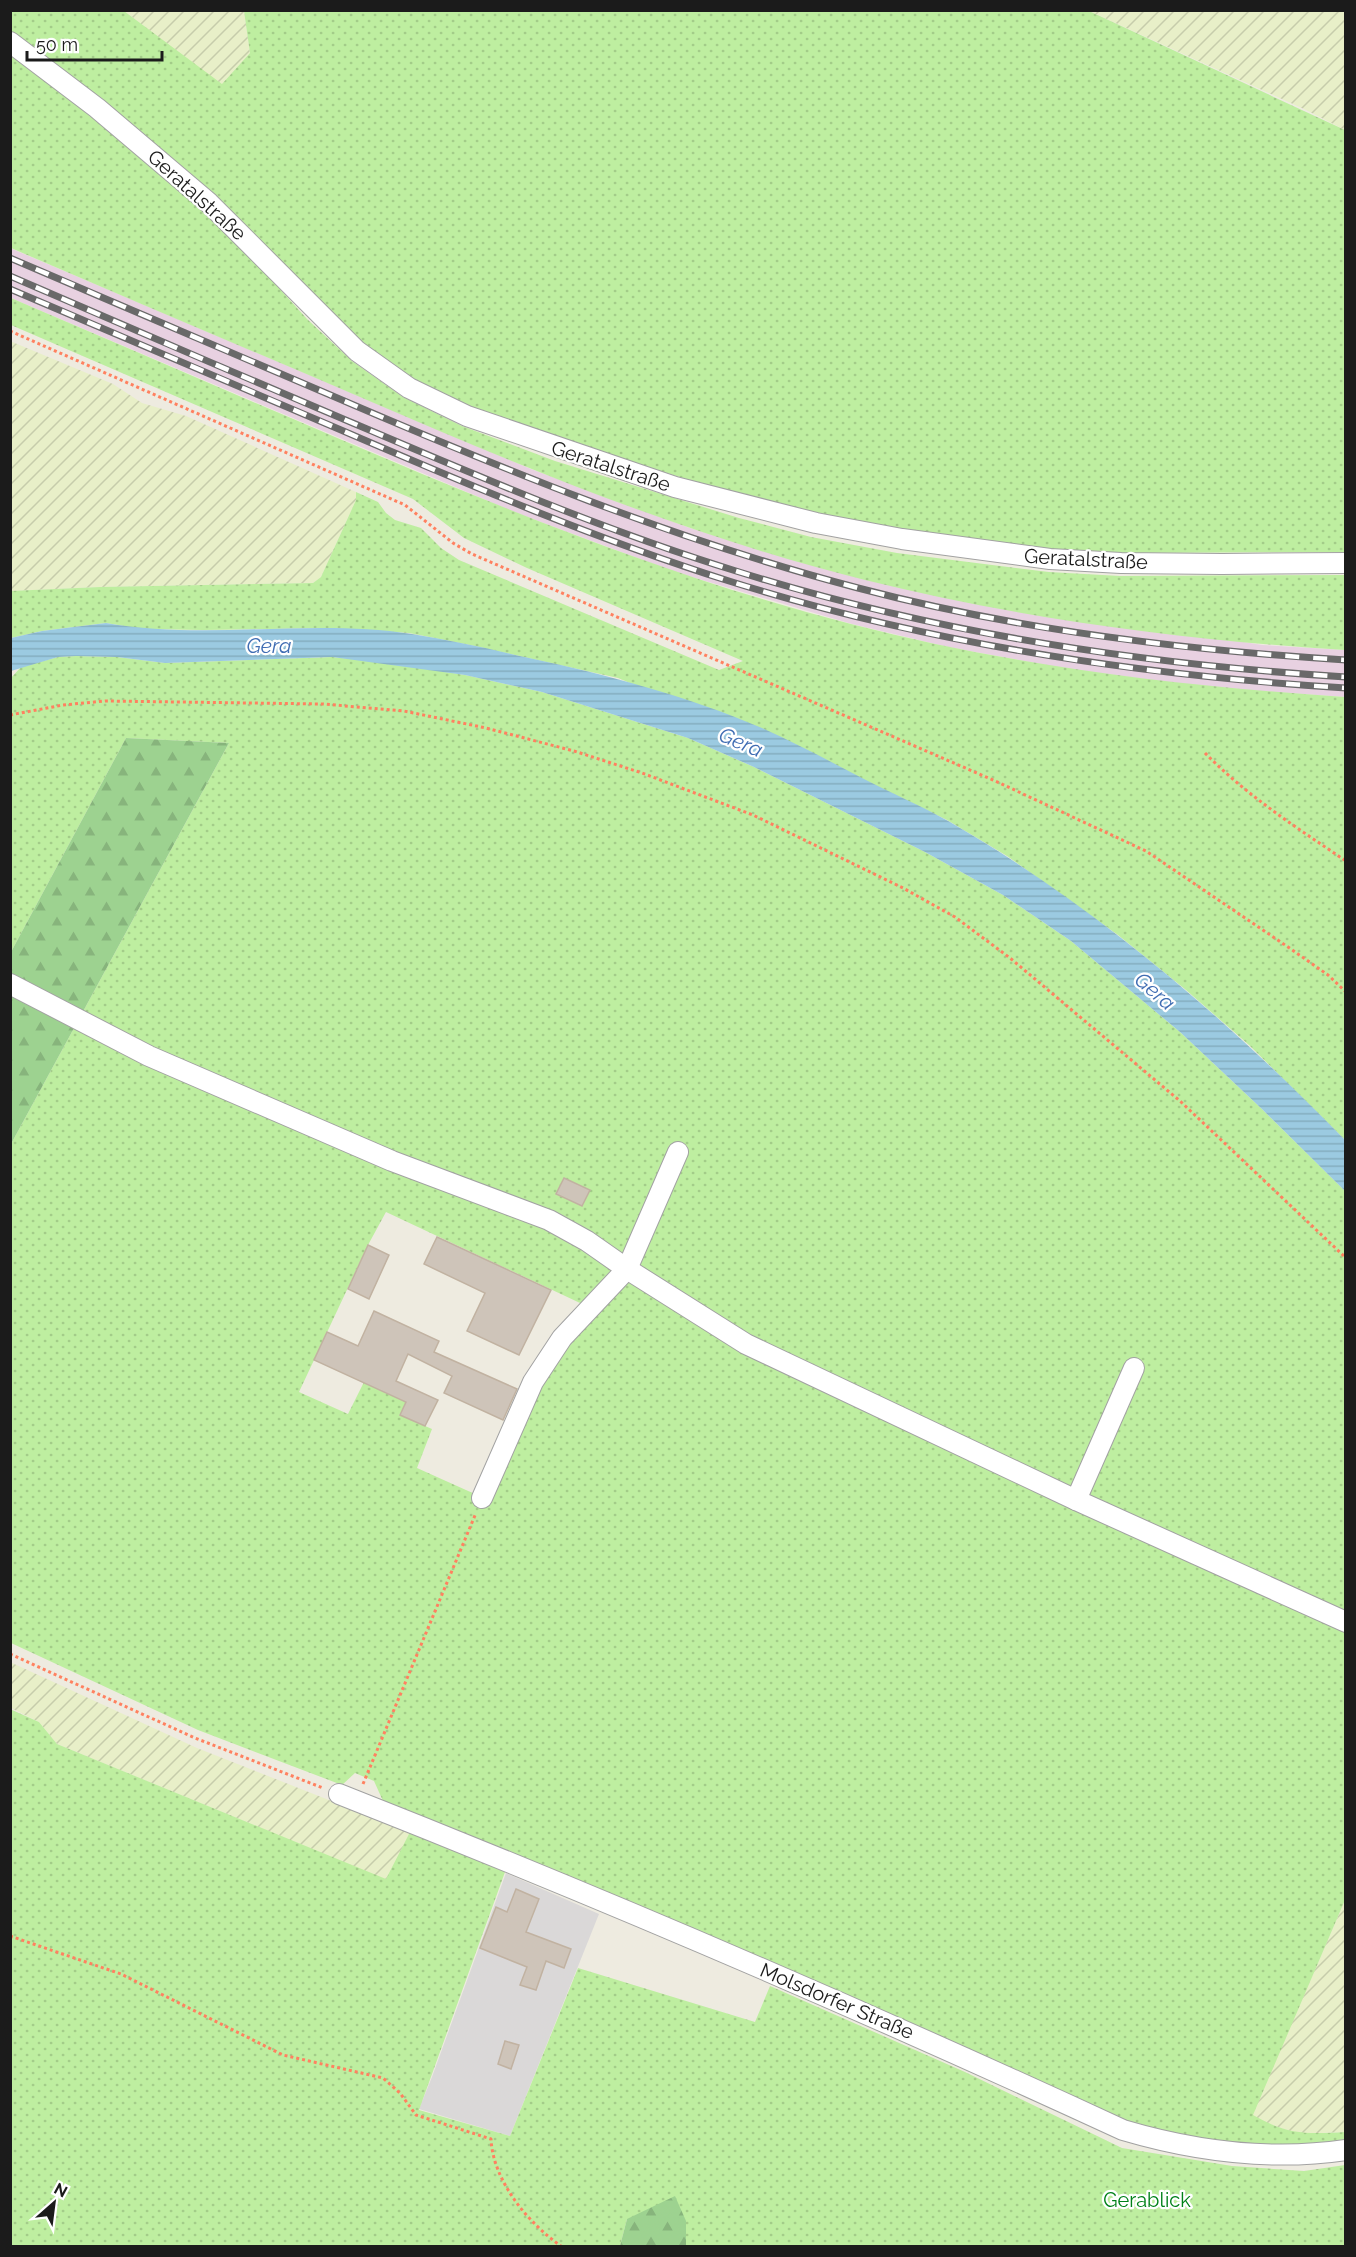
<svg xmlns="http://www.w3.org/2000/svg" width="1356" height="2257" font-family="Raleway,sans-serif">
<defs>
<pattern id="farmland-furrows" width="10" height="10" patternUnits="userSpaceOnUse" patternTransform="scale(1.5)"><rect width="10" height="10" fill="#e8efc8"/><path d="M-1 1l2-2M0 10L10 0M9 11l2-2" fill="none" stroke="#c6ccab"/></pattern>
<pattern id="grass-dots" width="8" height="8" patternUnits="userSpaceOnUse" patternTransform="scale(1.5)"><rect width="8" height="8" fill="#beeea0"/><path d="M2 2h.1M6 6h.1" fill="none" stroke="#a3cc89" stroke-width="1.8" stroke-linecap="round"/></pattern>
<pattern id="forest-firs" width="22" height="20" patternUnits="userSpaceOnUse" patternTransform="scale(1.5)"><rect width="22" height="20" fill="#9dd290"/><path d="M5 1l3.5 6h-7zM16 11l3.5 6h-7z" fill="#87b47c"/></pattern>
<pattern id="water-rules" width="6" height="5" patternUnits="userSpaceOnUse" patternTransform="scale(1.5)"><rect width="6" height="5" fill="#9bcae1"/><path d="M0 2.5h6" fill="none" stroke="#85adc0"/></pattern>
</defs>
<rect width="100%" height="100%" fill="#eeebe0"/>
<polygon fill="#dad8d8" points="506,1873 599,1914 510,2136 419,2109 432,2077"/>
<polygon fill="#e8d1e1" points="10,248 531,469 690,528 863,579 1262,645 1345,650 1345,697 1259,691 1166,682 1063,668 948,647 852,624 675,572 514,512 11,298"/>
<g fill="url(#farmland-furrows)">
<polygon points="124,11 244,11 250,53 222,85"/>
<polygon points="1089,11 1345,11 1345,130 1306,110"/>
<polygon points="10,341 113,384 142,403 186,416 356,492 356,500 321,577 313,583 100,587 11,591"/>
<polygon points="10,1662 197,1748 410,1832 387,1880 57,1744 39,1722 11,1708"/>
<polygon points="1345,1900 1345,2132 1299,2134 1266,2123 1252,2115"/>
</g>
<g fill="url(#grass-dots)" fill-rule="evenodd">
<polygon points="10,11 124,11 222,84 250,53 244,11 1089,11 1345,130 1345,552 1119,553 1051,550 903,530 817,514 748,498 563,441 471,408 413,380 363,344 102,101 11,31"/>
<path d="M10,53l81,62 101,85 49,46 66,73 45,42 51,36 59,29 93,35 184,57 72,19 86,16 152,19 71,4 225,-1v75c-162,-10 -322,-31 -480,-70 -172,-43 -336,-110 -498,-180 -119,-51 -238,-101 -356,-152z"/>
<path d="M11,298c108,46 216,93 324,139 168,72 338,141 516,187 162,42 328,62 494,73v443l-96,-95 -63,-55 -68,-55 -111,-79 -60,-36 -58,-28 -271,-114 -148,-33 -61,-12 -82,-5 -124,2 -61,-1 -36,-6 -64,8 -31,7 -1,-47 90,-4 213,-4 8,-6 35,-77v-8l22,10 8,11 9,7 26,8 20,20 18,12 260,110 24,-9 -216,-93 -63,-30 -51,-39 -402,-174z"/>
<path d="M76,656l41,1 48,6 167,-6 58,6 75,12 77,17 146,46 66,29 171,85 78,43 68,46 109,91 83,78 82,81v709l-92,215c35,20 53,19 92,17v12l-55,2 -60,-4 -44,-6 -60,-14 -219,-101 -301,-128 -223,-92 -9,-20 -19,-8 -13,12 -144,-55 -187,-87v-499l218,-401 -103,-5 -115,214 -1,-273 11,-12 37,-10zM386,1212l209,98 -57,73 -52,116 -69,-31 15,-39 -32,-14 6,-13 -42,-20 -16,32 -49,-22 69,-147z"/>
<polygon points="10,1709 39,1722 57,1744 386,1879 410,1832 505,1872 419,2110 510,2136 578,1968 755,2022 770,1986 965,2072 1122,2148 1232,2166 1304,2171 1345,2165 1345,2246 686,2246 686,2221 627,2219 620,2246 11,2246"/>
</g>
<g fill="url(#forest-firs)">
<polygon points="126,738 229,743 11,1144 11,952"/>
<polygon points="675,2196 686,2221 686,2246 620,2246 627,2219"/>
</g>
<path fill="url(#water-rules)" d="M106,623c101,18 205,-5 306,11 39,6 78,15 117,24 79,17 158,38 233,70 34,15 67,33 100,50 29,15 60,28 88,44 147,85 277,197 395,318v51l-82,-81 -83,-78 -109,-91 -68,-46 -78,-43 -171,-85 -66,-29 -146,-46 -77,-17 -133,-18 -167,6 -48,-6 -41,-1 -18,1 -47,14v-33l31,-7z"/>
<g fill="#cec4b9" stroke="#c1b2a1" stroke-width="1.5">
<polygon points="564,1178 590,1190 582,1206 556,1194"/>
<polygon points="437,1237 551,1290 519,1355 467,1331 485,1293 424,1264"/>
<polygon points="368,1245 389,1255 369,1299 348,1289"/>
<polygon points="374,1311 439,1341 434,1352 517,1389 503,1420 444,1393 452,1376 408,1354 396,1381 438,1400 425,1426 400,1415 406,1402 314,1360 327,1332 358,1346"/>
<polygon points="516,1889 539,1899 526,1932 571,1949 564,1968 546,1961 536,1990 520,1985 527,1967 480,1948 496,1907 507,1912"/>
<polygon points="505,2041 519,2045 511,2069 498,2064"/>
</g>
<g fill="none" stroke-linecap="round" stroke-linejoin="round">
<g stroke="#a2a2a2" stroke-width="22">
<g id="minor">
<polyline points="10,42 97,108 209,203 357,351 409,388 467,416 675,487 816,523 902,539 1050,559 1121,563 1222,564 1346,563"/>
<polyline points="10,984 149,1056 392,1161 549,1220 587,1241 627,1269 746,1344 1076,1500 1346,1622"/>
<polyline points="482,1498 533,1382 562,1338 627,1269 678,1152"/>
<polyline points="1076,1500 1134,1368"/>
<path d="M339,1794c264,104 526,217 784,336 71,21 148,31 223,20"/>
</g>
</g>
<g stroke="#ff8160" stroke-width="3" stroke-dasharray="3 3" stroke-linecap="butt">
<polyline points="10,331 405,505 453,543 472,554 993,780 1146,851 1288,947 1328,975 1346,992"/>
<polyline points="10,715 63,705 105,701 323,704 404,711 486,728 574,751 642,773 753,815 903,888 955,917 1010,958 1180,1101 1346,1258"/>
<path d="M1205,753c41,42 92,75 141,108"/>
<polyline points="10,1654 195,1738 323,1788"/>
<polyline points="363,1784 476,1513"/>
<path d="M10,1936l111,38 162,81 100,23 17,15 16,22 75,24c2,42 37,84 70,107"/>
</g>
<use href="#minor" stroke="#fff" stroke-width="20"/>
<g stroke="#696969" stroke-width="7">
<g id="rail">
<path d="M10,258c106,45 212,91 318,136 174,75 347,146 530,194 159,42 323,62 488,72"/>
<path d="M10,276c113,49 225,97 338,145 127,54 255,109 388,150 198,62 402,93 610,106"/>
<path d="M10,289c111,47 221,94 331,141 128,55 255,109 388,151 200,63 407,94 617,107"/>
</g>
</g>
<use href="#rail" stroke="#fff" stroke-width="4.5" stroke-dasharray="14" stroke-linecap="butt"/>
</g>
<g text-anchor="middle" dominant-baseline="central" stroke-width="4.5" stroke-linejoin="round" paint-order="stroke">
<g font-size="20" fill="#1b1b1b" stroke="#fff">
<text transform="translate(197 195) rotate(42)">Geratalstraße</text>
<text transform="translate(611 466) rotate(18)">Geratalstraße</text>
<text transform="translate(1086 559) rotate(3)">Geratalstraße</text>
<text transform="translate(837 2001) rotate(23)">Molsdorfer Straße</text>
</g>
<g font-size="20" fill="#018119" stroke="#fff">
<text x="1147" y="2200">Gerablick</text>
</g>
<g font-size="21" font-style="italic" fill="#406db3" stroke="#fff">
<text x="269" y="645">Gera</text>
<text transform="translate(741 742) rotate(23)">Gera</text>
<text transform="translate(1155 991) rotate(41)">Gera</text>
</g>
</g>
<rect width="1356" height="2257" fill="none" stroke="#1b1b1b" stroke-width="24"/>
<g transform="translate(54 2203) rotate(28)" stroke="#ffffff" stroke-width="4.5" paint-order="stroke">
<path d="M0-4.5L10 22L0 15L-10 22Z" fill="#1b1b1b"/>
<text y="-9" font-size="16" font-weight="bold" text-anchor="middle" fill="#1b1b1b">N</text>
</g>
<path d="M27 51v9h135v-9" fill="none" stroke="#1b1b1b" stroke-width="3"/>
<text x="36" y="51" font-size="18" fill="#1b1b1b" stroke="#ffffff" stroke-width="4.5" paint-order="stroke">50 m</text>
</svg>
